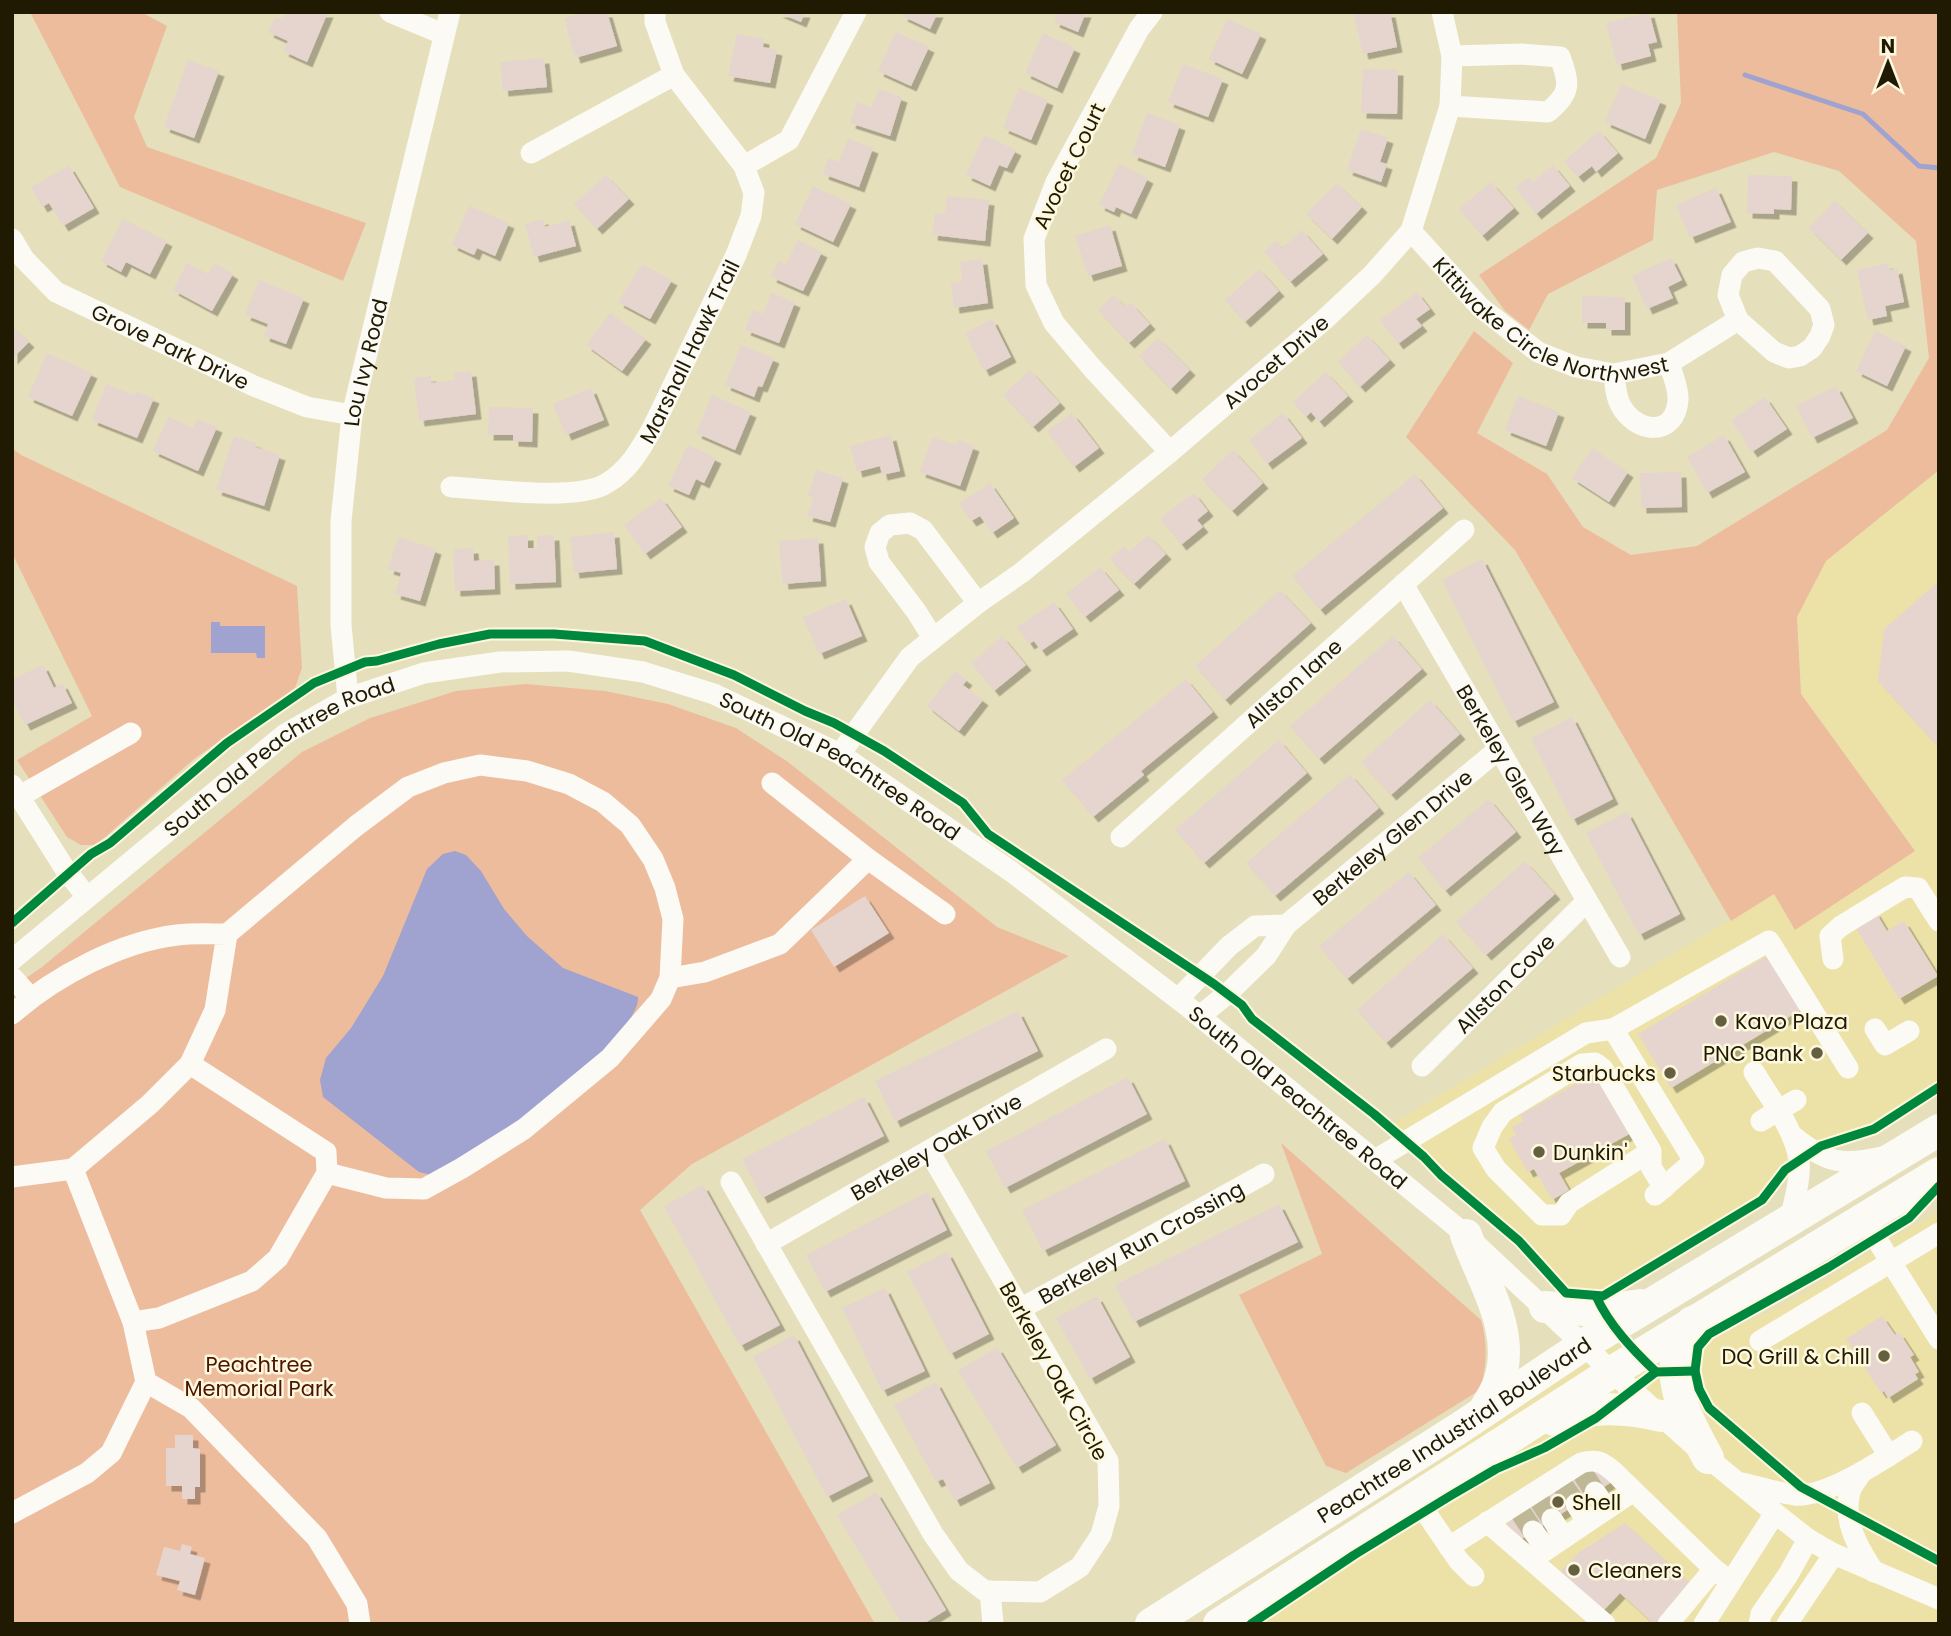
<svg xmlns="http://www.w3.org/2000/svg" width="1951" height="1636" font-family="Poppins,sans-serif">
<defs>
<filter id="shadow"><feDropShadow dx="5.5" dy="5.5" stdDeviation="0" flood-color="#0004"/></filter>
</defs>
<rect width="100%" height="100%" fill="#e6dfbb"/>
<g fill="#ece2a8">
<polygon points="1939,470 1939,1084 1604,1293 1574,1292 1563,1285 1509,1224 1392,1124 1774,893 1795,929 1915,850 1801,694 1797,617 1826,561"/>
<polygon points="1939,1210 1939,1624 1197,1624 1610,1347 1724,1333 1789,1302"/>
</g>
<g fill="#edbc9d">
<polygon points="30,12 141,12 167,26 134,117 147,147 366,223 343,281 120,187"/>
<polygon points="1677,12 1939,12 1939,470 1826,561 1797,617 1801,694 1915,851 1795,930 1774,894 1731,921 1515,550 1406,437 1474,331 1513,363 1477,433 1547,474 1583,527 1631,555 1697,546 1887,430 1929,358 1916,241 1839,171 1774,152 1657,190 1653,240 1548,294 1529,330 1505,311 1479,275 1656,158 1681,103"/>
<polygon points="12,448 21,455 297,586 302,668 295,688 194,759 96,845 81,845 67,837 17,760 92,716 12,553"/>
<polygon points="526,684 605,691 668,704 736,728 788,762 997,927 1069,956 692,1164 640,1210 875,1624 12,1624 12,988 42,967 302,752 370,718 456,691"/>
<path d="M1281,1143l200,177c7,24 6,46 -1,70l-134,83 -20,-7 -87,-171 83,-41z"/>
</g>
<g fill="#a0a2cf">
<polygon points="211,622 220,622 220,626 265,626 265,658 257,658 256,653 211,653"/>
<path d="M455,851l11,4 15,16 23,38 23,27 36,32 75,29c3,31 -97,111 -124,128 -27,18 -56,33 -83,50l-12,-3 -96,-75 -3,-17 6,-22 25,-30 32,-52 44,-107 16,-15z"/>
</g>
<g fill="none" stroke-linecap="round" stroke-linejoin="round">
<polyline stroke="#a0a2cf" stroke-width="5" points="1745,75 1863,114 1919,166 1939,168"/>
</g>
<g fill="#e5d5ce" filter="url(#shadow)">
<polygon points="286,12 328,12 307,62 283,51 288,41 268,32 275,17 283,20"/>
<polygon points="585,12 607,12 617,46 575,58 564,18"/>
<polygon points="777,12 805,12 801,22"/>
<polygon points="904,12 938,12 930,29 902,16"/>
<polygon points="1058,12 1086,12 1078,32 1054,22"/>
<polygon points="1353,12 1390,12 1397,47 1363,54"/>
<polygon points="1649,12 1657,42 1648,44 1651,56 1617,65 1606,23"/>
<polygon points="1227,19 1261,34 1242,74 1209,59"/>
<polygon points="896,32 929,47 911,86 878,71"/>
<polygon points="1043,33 1075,48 1057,88 1025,73"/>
<polygon points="737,34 764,39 763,47 777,50 770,83 728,76"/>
<polygon points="544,58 547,87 503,91 500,62"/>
<polygon points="188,60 219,71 194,138 164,127"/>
<polygon points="1183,64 1223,79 1208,117 1168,102"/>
<polygon points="1363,69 1398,70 1397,114 1361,113"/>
<polygon points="1621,84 1661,100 1645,139 1605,122"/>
<polygon points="1019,88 1048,100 1031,140 1003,128"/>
<polygon points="878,89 902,97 890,136 850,123 857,102 872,107"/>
<polygon points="1147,113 1180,125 1165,167 1132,155"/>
<polygon points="1361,129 1388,138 1380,162 1387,164 1381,182 1347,170"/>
<polygon points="1599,131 1618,153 1596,172 1592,166 1578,177 1564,161"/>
<polygon points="984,135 1016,150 1007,168 999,165 990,186 966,175"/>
<polygon points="848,139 873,148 859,187 823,174 828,158 839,162"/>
<polygon points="1119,164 1148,178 1131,214 1116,207 1114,212 1099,205"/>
<polygon points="1553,165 1570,186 1536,214 1515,188 1529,177 1533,182"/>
<polygon points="69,166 94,208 63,226 49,203 42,207 31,187"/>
<polygon points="606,175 629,199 597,229 574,204"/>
<polygon points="1748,175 1792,176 1791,210 1774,209 1774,214 1747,213"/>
<polygon points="1491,182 1514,208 1482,236 1459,209"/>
<polygon points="1337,183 1362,207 1332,239 1306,214"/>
<polygon points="813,186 851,204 833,242 795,224"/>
<polygon points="1716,188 1731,222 1690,238 1676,205"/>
<polygon points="947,196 989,200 985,241 932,235 935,213 945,214"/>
<polygon points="1835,201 1868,233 1841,260 1809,228"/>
<polygon points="469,206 509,223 495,256 477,248 474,255 452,245"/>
<polygon points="123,219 167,241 150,274 126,262 121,272 101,261"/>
<polygon points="543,219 545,227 569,220 576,246 534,257 525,224"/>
<polygon points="1110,225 1122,266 1088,276 1075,236"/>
<polygon points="1302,230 1323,254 1290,282 1264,251 1276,241 1282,248"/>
<polygon points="798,240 822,252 803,291 771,277 779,261 786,264"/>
<polygon points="1671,258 1682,280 1668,287 1673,298 1647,309 1632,276"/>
<polygon points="982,259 988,303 954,308 951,283 962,281 960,262"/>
<polygon points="187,263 208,274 214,263 233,274 212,311 173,290"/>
<polygon points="1888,263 1889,270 1897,268 1904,302 1885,306 1887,316 1868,320 1857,270"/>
<polygon points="642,264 672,280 650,319 618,302"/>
<polygon points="1259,269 1279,291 1245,322 1225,300"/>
<polygon points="259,280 304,298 286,344 264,336 268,324 245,315"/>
<polygon points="1417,292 1430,309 1416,319 1422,326 1398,344 1380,320"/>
<polygon points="771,293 795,302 779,343 745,330 753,310 763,314"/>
<polygon points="1114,295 1126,307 1131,303 1150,324 1129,343 1098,310"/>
<polygon points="1582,296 1625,297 1625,330 1606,330 1606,323 1582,323"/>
<polygon points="610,313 646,339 622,371 586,345"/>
<polygon points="992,319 1011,357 984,371 965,333"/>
<polygon points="12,326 29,342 12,359"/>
<polygon points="1875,331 1906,346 1887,386 1856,371"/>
<polygon points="1367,335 1390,360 1360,387 1338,362"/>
<polygon points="1158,338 1190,370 1171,389 1139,356"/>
<polygon points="741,345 774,358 762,387 758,386 754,397 725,385"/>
<polygon points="47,353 92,373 72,416 28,397"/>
<polygon points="1030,370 1060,403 1033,427 1003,395"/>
<polygon points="471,371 476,414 419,421 414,378 431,376 431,383 455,380 454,373"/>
<polygon points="1326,372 1348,396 1319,422 1311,412 1306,417 1293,402"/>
<polygon points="106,384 135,395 136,391 154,398 137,438 92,420"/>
<polygon points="1836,386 1853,418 1812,438 1796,406"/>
<polygon points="591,388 604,420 566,435 553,404"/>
<polygon points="712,395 751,412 735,450 696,433"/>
<polygon points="1518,396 1559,412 1546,446 1505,430"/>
<polygon points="1765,397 1787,429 1752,452 1731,420"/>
<polygon points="489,407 533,408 532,442 513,441 513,435 488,435"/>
<polygon points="1072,413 1099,448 1074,467 1047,431"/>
<polygon points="1283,413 1302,438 1267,464 1249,440"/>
<polygon points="168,417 193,428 197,419 217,427 198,471 153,451"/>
<polygon points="891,435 900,471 882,475 880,466 857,472 850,446"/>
<polygon points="1724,435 1745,472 1707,493 1687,457"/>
<polygon points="234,436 256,443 255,447 280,455 264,506 216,490"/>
<polygon points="932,437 956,445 958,440 974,446 960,486 920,472"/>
<polygon points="688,445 716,458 704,483 696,479 689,495 668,486"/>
<polygon points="1592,448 1628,472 1609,502 1572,478"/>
<polygon points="1233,450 1263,483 1232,511 1202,479"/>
<polygon points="816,470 843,478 830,522 807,516 813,497 808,496"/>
<polygon points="1681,472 1682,507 1641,508 1640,473"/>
<polygon points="1415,474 1443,508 1320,610 1292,576"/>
<polygon points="990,483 1014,518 992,533 980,516 971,521 959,504"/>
<polygon points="1194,493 1208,511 1197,520 1203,527 1181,545 1160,518"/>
<polygon points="661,498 682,527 645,554 624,525"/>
<polygon points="614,532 617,569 574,573 570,537"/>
<polygon points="528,535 528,548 537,548 537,536 554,535 556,582 510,584 508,536"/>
<polygon points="1148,535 1166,554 1134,584 1110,559 1124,546 1129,552"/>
<polygon points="398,537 436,549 420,601 395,594 401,573 388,569"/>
<polygon points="818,538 821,581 783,584 779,541"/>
<polygon points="473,548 474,561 494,560 495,589 455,591 453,549"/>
<polygon points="1482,559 1554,702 1513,722 1442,580"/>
<polygon points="1100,567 1119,590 1085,617 1066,594"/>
<polygon points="1939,581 1939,748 1878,681 1884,629"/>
<polygon points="1280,590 1311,623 1225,700 1195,666"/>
<polygon points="846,599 862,636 819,654 803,617"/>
<polygon points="1054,602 1073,629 1041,651 1034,641 1029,644 1017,627"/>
<polygon points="1002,636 1026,665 994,691 971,663"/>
<polygon points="1393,636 1422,669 1319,759 1290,726"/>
<polygon points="43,665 54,688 62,683 72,703 25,725 12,700 12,679"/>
<polygon points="955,671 967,680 963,685 983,700 959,731 927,706"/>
<polygon points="1186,679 1213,712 1141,771 1144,775 1093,817 1062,780"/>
<polygon points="1430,700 1460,734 1391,795 1361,762"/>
<polygon points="1572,717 1613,799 1572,820 1531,738"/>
<polygon points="1279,740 1307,773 1204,863 1175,830"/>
<polygon points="1350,774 1379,808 1275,896 1246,863"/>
<polygon points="1489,799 1516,832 1445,891 1418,858"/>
<polygon points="1627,812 1680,914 1639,935 1586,833"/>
<polygon points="1525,861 1555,894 1486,955 1456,922"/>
<polygon points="1409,872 1436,905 1347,979 1319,946"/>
<polygon points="865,896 889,933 834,967 811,930"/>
<polygon points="1875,911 1887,931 1904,921 1938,976 1899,999 1854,925"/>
<polygon points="1443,934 1473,968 1386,1043 1357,1010"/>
<polygon points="1770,954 1804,1008 1671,1088 1638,1034"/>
<polygon points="1018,1011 1038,1051 895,1122 875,1081"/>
<polygon points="1597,1072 1631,1133 1559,1173 1569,1190 1552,1200 1534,1169 1528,1172 1509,1139 1516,1135 1512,1127 1523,1121 1520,1115"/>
<polygon points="1128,1077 1147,1114 1005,1188 986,1151"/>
<polygon points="864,1097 884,1136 762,1198 742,1159"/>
<polygon points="1165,1139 1185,1181 1043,1251 1022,1210"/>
<polygon points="703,1185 780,1325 740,1346 664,1206"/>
<polygon points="928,1192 947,1230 825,1292 806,1255"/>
<polygon points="1279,1204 1298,1242 1134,1322 1115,1285"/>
<polygon points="947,1252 989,1334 950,1354 907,1272"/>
<polygon points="885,1288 925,1371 882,1391 842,1308"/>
<polygon points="1097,1296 1130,1357 1090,1379 1056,1318"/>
<polygon points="1882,1316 1895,1335 1899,1332 1914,1355 1910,1357 1919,1372 1915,1374 1918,1379 1888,1398 1884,1391 1881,1393 1846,1339"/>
<polygon points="794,1335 868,1476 827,1497 753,1357"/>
<polygon points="997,1347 1056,1445 1017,1468 958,1371"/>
<polygon points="936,1382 990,1483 955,1501 943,1479 936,1482 894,1405"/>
<polygon points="175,1435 193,1435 193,1448 200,1449 200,1487 195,1487 195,1499 182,1499 182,1486 166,1486 166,1448 175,1448"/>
<polygon points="1598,1464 1610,1483 1518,1541 1506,1522"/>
<polygon points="876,1492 946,1610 923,1624 902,1624 837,1515"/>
<polygon points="1625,1523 1694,1587 1660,1624 1654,1624 1620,1593 1603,1611 1560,1572 1578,1553"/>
<polygon points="182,1544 192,1547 190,1554 205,1558 195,1595 177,1590 180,1581 156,1575 164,1547 180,1551"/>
</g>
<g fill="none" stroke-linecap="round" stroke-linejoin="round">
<g stroke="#beb896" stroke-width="21" stroke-dasharray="21 10" stroke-linecap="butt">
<polyline points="1583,1474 1595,1492"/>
<polyline points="1563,1486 1576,1504"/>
<polyline points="1540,1501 1552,1519"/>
<polyline points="1521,1513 1533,1531"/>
</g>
<g stroke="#fbfaf5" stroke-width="21">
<polyline points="390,12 443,34"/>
<polyline points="1152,12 1139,29 1056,182 1034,239 1036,285 1054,323 1093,369 1170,452"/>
<path d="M1450,106l98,6c23,-19 22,-28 12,-55l-39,-3 -69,2"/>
<polyline points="531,153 674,75"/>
<polyline points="744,166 789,140 856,12"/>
<path id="s1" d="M1411,231l69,76 58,45 38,15 38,7 55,-11 69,-43"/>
<path id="s2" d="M12,239l12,20 32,33 198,94 53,21 45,8"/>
<polygon points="1758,258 1775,261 1820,309 1824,325 1820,336 1812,348 1800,356 1789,358 1774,352 1738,320 1728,295 1732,275 1743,262"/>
<path d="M1614,374c1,11 2,23 7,32 15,27 54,32 57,-6 1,-12 -6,-26 -9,-37"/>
<path id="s3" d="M451,487c37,2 127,15 156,-4 21,-12 33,-33 45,-54l84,-174 15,-39 3,-23 -10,-27 -70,-91 -19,-53v-10"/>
<path id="s4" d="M1403,584l217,373"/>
<polyline points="933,638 916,611 879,562 875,547 880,533 890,525 910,523 923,530 978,603"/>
<path id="s5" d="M348,698l-7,-73v-104l11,-106 98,-403"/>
<path id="s6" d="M840,754l70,-97 68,-54 43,-30 149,-121 154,-132 48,-45 39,-44 39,-125 2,-50 -10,-44"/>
<polyline points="772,783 868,859"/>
<polyline points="12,785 65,869 87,897"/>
<polyline points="20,796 131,733"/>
<path id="s7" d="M1121,837l343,-307"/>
<polyline points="227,934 356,826 408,787 444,773 480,765 527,771 569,784 603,802 630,825 653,859 665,888 673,919 670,978 661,999 610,1058 524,1129 462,1168 424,1189 386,1188 327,1173"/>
<polyline points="1833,959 1830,936 1841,926 1905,887 1918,888 1939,921"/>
<path id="s8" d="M12,960l273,-226 63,-36 76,-25 76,-11 68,-1 75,11 71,22 126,60 172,118 175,134 279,229 146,137 96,86 67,55 33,26 26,15 105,45"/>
<polyline points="12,977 31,998"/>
<polyline points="670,978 705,972 780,944 868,859 945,914"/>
<polyline points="1178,999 1229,946 1255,926 1286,925"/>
<path d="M12,1014c43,-38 108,-72 165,-79 16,-2 33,-1 50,-1l-12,76 -25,54"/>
<path id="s9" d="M1200,1016l27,-22 39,-38 20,-31 213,-176"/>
<polyline points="1875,1029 1885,1045 1909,1031"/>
<path id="s10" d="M1422,1066l165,-165"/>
<path d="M1754,1072c15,25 41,58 45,88 2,19 -5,41 -9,60"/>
<polyline points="1761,1121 1796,1100"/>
<path d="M1794,1137c33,26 48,29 88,20"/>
<polyline points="1651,1151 1569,1203 1561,1215 1542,1215 1496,1169 1483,1148 1492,1127 1503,1112 1582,1064 1595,1063 1603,1069 1651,1151 1651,1167 1664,1188"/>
<polyline points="1375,1160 1586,1033 1613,1029"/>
<polyline points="73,1169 150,1104 190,1064 326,1152 327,1173 278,1258 252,1281 159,1318 133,1322"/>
<polyline points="12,1177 73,1169 133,1322 146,1382 191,1408 317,1538 357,1604 360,1624"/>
<polyline points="731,1182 933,1534 959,1571 985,1591 1040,1592 1080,1567 1101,1535 1109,1506 1108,1461 929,1151"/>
<polyline points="1655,1195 1694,1161 1613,1029 1769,941 1848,1068"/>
<polyline points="1864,1219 1939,1339"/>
<path id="s11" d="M766,1244l340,-195"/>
<path id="s12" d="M1020,1309l244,-135"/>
<polyline points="1760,1341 1939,1233"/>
<polyline points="1862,1413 1889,1456"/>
<path d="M1862,1472c-4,6 -10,13 -12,20 -8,29 9,57 24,80"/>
<path d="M1742,1483c18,4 36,10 53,12 32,3 90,-37 117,-54"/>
<polyline points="1595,1492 1607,1509"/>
<polyline points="1415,1497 1459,1561 1474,1576"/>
<polyline points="1576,1504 1587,1522"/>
<polyline points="12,1513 87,1473 111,1453 146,1382"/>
<polyline points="1552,1519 1564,1538"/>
<polyline points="1487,1522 1605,1624"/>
<polyline points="1533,1531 1546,1549"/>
<path d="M1449,1547l132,-84c14,-4 20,-2 32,8l101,98 17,13"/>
<polyline points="1531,1560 1632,1492"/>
<polyline points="990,1591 993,1624"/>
<polyline points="1668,1624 1714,1569"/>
<polyline points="1704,1624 1775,1513"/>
<polyline points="1759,1624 1761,1614 1788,1575 1808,1539"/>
<polyline points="1787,1624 1834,1554"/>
</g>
<g stroke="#fbfaf5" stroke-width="32">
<path d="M1466,1235c16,46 51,96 33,147 -3,10 -10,19 -15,29"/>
<polyline points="1545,1307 1597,1311 1641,1305"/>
<path d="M1692,1322c-5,8 -10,17 -13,25 -13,38 12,79 29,111"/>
<path d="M1554,1420c37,-14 69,-13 107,-4"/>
<path id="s13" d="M1151,1624l310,-197 124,-83 354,-214"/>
<polyline points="1219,1624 1612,1372 1939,1173"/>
</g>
<g stroke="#fdf8de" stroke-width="13">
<g id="cycleway">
<polyline points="12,923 91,854 110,843 227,743 314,683 365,662 377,661 439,644 490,634 554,634 645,641 734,675 805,711 834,723 884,751 963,803 988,834 1214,984 1242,1005 1252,1019 1374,1114 1424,1157 1441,1175 1519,1241 1566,1293 1603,1296 1762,1200 1785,1170 1821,1146 1874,1129 1939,1087"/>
<polyline points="1939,1186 1909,1218 1829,1267 1709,1334 1698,1347 1695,1371 1699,1389 1709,1408 1801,1487 1939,1561"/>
<path d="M1596,1296c13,29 37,54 60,76"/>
<polyline points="1251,1624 1354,1555 1450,1496 1496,1469 1544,1448 1596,1418 1656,1372 1695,1371"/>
</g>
</g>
<use href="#cycleway" stroke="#00873e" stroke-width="9"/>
</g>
<g fill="#655f42" stroke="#fdf8de" stroke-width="2.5">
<circle cx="1721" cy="1021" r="7"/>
<circle cx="1817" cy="1053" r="7"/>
<circle cx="1670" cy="1073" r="7"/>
<circle cx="1539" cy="1152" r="7"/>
<circle cx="1884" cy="1356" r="7"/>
<circle cx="1558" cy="1502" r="7"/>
<circle cx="1574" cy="1570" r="7"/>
</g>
<g text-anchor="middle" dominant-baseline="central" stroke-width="5" stroke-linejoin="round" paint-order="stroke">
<g font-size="21" fill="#1f1a01" stroke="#fdf8de">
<text transform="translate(1069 166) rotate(-64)">Avocet Court</text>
<text stroke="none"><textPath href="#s1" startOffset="175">Kittiwake Circle Northwest</textPath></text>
<text stroke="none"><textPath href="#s2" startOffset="196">Grove Park Drive</textPath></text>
<text stroke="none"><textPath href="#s3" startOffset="315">Marshall Hawk Trail</textPath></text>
<text stroke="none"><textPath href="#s6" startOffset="590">Avocet Drive</textPath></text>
<text stroke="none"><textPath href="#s5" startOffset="338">Lou Ivy Road</textPath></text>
<text stroke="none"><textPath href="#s7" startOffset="231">Allston lane</textPath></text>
<text stroke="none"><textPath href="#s8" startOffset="338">South Old Peachtree Road</textPath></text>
<text stroke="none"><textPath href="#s8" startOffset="947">South Old Peachtree Road</textPath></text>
<text stroke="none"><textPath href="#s4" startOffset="215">Berkeley Glen Way</textPath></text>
<text stroke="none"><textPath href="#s9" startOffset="264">Berkeley Glen Drive</textPath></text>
<text stroke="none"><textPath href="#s10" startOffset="117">Allston Cove</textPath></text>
<text stroke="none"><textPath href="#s8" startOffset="1514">South Old Peachtree Road</textPath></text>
<text stroke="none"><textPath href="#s11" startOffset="196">Berkeley Oak Drive</textPath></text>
<text stroke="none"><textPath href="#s12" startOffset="138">Berkeley Run Crossing</textPath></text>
<text transform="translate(1054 1371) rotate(61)">Berkeley Oak Circle</text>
<text stroke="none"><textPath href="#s13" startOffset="360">Peachtree Industrial Boulevard</textPath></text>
</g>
<g font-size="21" fill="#1f1a01" stroke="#fdf8de" text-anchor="start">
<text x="1735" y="1021">Kavo Plaza</text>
<text x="1803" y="1053" text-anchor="end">PNC Bank</text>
<text x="1656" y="1073" text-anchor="end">Starbucks</text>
<text x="1553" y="1152">Dunkin'</text>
<text x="1870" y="1356" text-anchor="end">DQ Grill &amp; Chill</text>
<text x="1572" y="1502">Shell</text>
<text x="1588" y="1570">Cleaners</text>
</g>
<g font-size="21" fill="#4d1501" stroke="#fdf8de">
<text x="259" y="1364">Peachtree<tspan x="259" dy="24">Memorial Park</tspan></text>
</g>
</g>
<rect width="1951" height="1636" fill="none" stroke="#1f1a01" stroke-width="28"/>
<g transform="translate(1888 63)" stroke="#fdf8de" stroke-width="5" paint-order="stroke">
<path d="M0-5L12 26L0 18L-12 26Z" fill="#1f1a01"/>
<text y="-10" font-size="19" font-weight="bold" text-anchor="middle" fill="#1f1a01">N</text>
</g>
</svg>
